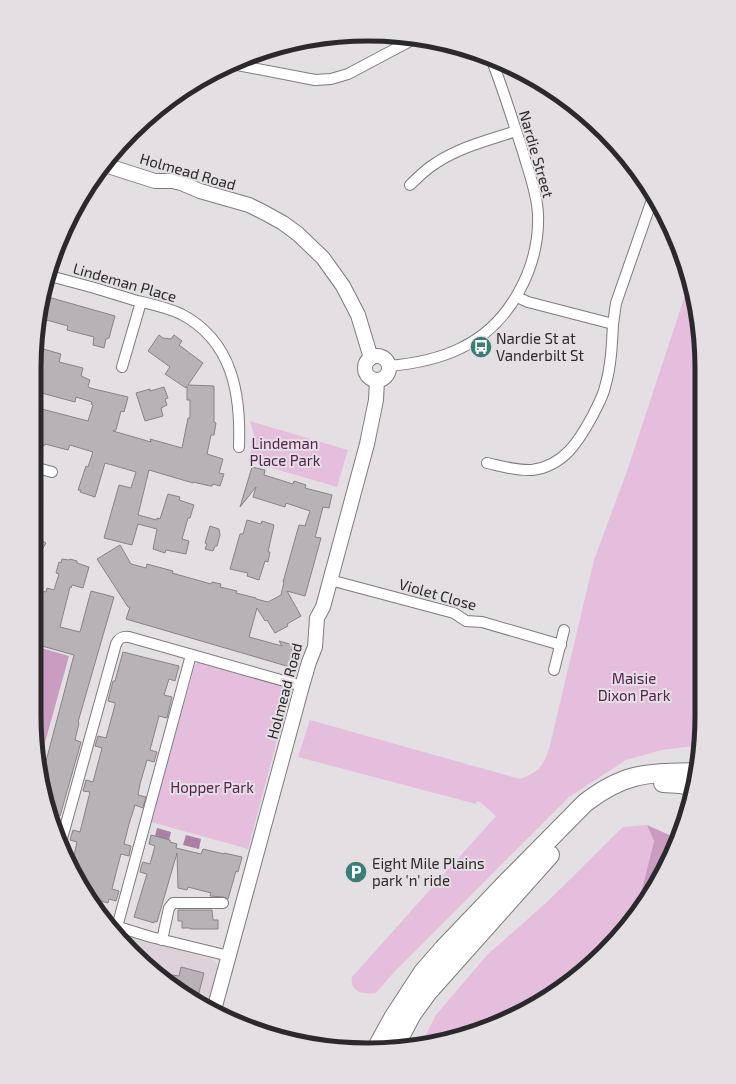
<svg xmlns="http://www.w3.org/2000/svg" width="736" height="1084" font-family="'Exo 2',sans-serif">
<rect width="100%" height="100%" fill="#e4dfe3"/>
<polygon fill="#ddd2da" points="119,933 214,960 218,966 219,974 210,1007 164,981"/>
<g fill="#e5bede">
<path d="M689,283l7,20 6,65v348l-4,41 -3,-11 -33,4 -36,10 -57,37 -175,175 -18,21c-13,2 -27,-1 -24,-16l144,-161 -15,-13 -4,-2 -1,3 -178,-47 12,-37 210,59c20,-8 22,-11 29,-30l45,-189 33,-89z"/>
<polygon points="250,421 348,450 337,487 248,461 255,438"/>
<polygon points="200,663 280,684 290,691 248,849 151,822 195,665 197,663"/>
<polygon points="647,825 654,841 642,889 636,908 604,952 535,1005 433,1044 421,1044 436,1015 487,955 547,902 623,827"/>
</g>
<g fill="#ca9cc1">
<polygon points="34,646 69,656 41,757 34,716"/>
<polygon points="647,825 676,838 667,864 636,908 642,889 654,841"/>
</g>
<g fill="#ac80a4">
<polygon points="157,828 171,832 169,840 155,836"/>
<polygon points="186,835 201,839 199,849 183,845"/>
</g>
<g fill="#b7b2b6" stroke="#888387">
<polygon points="48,297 115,316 109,338 106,339 104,348 93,345 94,337 67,330 68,326 39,318 42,299 47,301"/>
<polygon points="159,335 163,338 171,339 174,335 182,341 179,345 203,363 188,385 214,386 214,422 216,423 214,435 211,435 207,454 223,459 219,473 224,474 220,486 213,484 212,486 210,486 193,482 193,483 149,470 138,515 157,520 157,518 160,519 168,494 180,497 179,500 194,505 190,518 188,518 182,539 189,541 186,554 166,550 165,553 153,549 157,529 138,524 132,545 104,538 119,485 131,488 136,472 105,463 95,497 80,492 81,490 78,490 86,466 88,467 93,452 70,445 68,450 45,444 44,446 42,445 41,447 34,445 34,407 88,421 93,405 91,404 92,402 76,397 75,402 34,391 34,368 36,347 61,354 59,362 83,368 81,376 90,380 88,386 90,388 128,397 124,412 121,411 116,430 113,431 151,442 150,439 182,448 188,418 190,418 190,400 187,400 187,386 186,388 165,374 170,367 148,351"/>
<polygon points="164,387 168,398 165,399 167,405 161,408 163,416 145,421 136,393 150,389 150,391"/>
<polygon points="252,467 265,470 264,475 293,484 294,481 306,485 305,488 332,495 329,508 323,507 316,534 315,537 321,538 305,596 287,591 301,616 287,624 288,626 275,633 267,620 265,621 257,608 249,637 282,646 279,641 293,645 292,650 295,651 290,667 126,619 130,607 128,607 97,559 120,545 131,564 146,568 147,564 173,571 172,573 211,584 212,582 221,584 220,587 237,591 236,593 256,598 256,599 268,602 281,595 284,582 283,582 299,525 305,526 310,511 286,503 285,507 253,497 256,487 240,507"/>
<polygon points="247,520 261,524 262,521 274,525 268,552 270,552 268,562 265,561 259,580 247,576 248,573 230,569 240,534 243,534"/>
<polygon points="210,526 219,529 220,535 217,546 215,546 213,551 205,549 207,544 205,543"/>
<polygon points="34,536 46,543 34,563"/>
<polygon points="62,559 69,560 70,559 77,561 77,563 89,567 83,588 72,585 71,588 70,587 60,627 80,632 91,591 114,597 78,722 79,723 75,740 81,742 60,816 50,813 42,764 45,765 74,655 35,644 37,637 34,637 34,620 42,591 46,592 47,588 54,590 59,574 56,573 59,562 61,563"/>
<polygon points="123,652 179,666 175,681 169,679 164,695 172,697 167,718 159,716 150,750 157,752 154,762 147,760 140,784 138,795 146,797 143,808 135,805 129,824 124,844 131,846 129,856 121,854 117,869 112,889 119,891 116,901 109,899 108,903 89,898 72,864 77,842 70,840 73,830 80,832 90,792 83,791 86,780 93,782 102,748 95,746 98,736 106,738 115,705 115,703 108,701 113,681 115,681"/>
<polygon points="151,835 170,840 170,842 177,844 176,848 201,854 203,849 224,854 224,853 242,857 238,872 236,871 228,899 223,897 210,896 211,893 188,887 187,890 178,888 177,853 157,922 154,921 154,923 134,917 147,874 140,872 141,867 143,862 150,864 155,846 149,844"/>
<polygon points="178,910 212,910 213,920 218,920 218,929 190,929 190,928 182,928 182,921 178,921"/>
<polygon points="181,967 204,973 197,1000 164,981 156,972 172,977 172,975 179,976"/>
</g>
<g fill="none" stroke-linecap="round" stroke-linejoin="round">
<g stroke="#7f7a7e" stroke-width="12">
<g id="street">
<polyline points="232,64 315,80 331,79 348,74 414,39"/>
<path d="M410,185c8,-8 16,-16 26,-22 24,-16 53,-23 80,-32"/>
<path d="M50,276c28,7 56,15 84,24 16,4 32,7 47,14 52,27 60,81 58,133"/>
<polyline points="517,297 528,302 613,324 616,303 653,197"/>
<path d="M388,366c24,-2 51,-7 73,-18 49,-23 79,-81 77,-134 -1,-21 -9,-41 -15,-62 -10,-31 -20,-63 -32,-94"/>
<polyline points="122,367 141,302"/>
<path d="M487,463c14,3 29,8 45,7 32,-4 47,-29 61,-55 4,-9 10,-18 12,-28 6,-20 7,-42 8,-63"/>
<polyline points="34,467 52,472"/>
<polyline points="330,580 454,613 466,621 482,622 561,645"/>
<polyline points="554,670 564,630"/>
<path d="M61,842l55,-198c3,-6 6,-8 13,-7l173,49"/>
<polyline points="112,925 151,937 229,956"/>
<polyline points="117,927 191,655"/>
<polyline points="162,940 169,908 173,903 223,903"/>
</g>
</g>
<g stroke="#7f7a7e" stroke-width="16">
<g id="secondary">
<polyline points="108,166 155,181 172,181 181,183 200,191 249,205 265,213 283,223 298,234 323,258 343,286 358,315 371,358"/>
<circle cx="377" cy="368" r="12"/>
<polyline points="214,1010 302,686 309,662 315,647 317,618 323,607 367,444 376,400 377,380"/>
</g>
</g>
<g stroke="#7f7a7e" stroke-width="20">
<g id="highway">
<polyline points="663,783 680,784 694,787"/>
<polyline points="395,1046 412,1014 428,992 550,855"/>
<path d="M377,1047l16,-29 30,-46 20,-23 64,-67 78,-79c40,-31 63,-30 111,-31"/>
</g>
</g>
<use href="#street" stroke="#fff" stroke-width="10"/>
<use href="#secondary" stroke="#fff" stroke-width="14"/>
<use href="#highway" stroke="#fff" stroke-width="18"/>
</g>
<defs>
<g id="bus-disc" transform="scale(1.15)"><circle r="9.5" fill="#397f75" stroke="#e4dfe3"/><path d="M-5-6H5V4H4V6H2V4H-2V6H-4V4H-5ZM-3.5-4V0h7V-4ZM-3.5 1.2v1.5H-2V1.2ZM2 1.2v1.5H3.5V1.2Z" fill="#fff"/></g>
<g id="parking-disc" transform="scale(1.15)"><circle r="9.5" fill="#397f75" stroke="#e4dfe3"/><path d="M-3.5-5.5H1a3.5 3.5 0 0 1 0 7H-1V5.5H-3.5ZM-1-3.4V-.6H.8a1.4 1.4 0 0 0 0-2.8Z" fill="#fff"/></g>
</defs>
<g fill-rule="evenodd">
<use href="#bus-disc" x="481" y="347"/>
<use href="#parking-disc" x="356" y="872"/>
</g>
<g text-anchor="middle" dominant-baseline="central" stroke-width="4" stroke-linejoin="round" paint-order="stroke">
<g font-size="15" fill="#2b292b" stroke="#e4dfe3">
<text transform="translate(537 154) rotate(74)">Nardie Street</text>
<text transform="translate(188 171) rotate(16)">Holmead Road</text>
<text transform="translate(125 282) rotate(16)">Lindeman Place</text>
<text transform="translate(438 594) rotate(16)">Violet Close</text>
<text transform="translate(284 691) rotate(-75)">Holmead Road</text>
</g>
<g font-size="15" fill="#2b292b" stroke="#e4dfe3" text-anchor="start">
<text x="496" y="338">Nardie St at<tspan x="496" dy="17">Vanderbilt St</tspan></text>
<text x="372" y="863">Eight Mile Plains<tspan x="372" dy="17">park 'n' ride</tspan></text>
</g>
<g font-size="15" fill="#572050" stroke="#e4dfe3">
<text x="285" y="443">Lindeman<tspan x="285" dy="17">Place Park</tspan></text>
<text x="634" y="678">Maisie<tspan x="634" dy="17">Dixon Park</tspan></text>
<text x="212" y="787">Hopper Park</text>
</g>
</g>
<path d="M0 0H736V1084H0ZM368 41H368A327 327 0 0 1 695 368V716A327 327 0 0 1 368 1043H368A327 327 0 0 1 41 716V368A327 327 0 0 1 368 41Z" fill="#e4dfe3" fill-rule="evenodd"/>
<path fill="none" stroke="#2b292b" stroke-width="5" d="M368 41H368A327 327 0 0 1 695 368V716A327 327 0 0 1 368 1043H368A327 327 0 0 1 41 716V368A327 327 0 0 1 368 41Z"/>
</svg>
